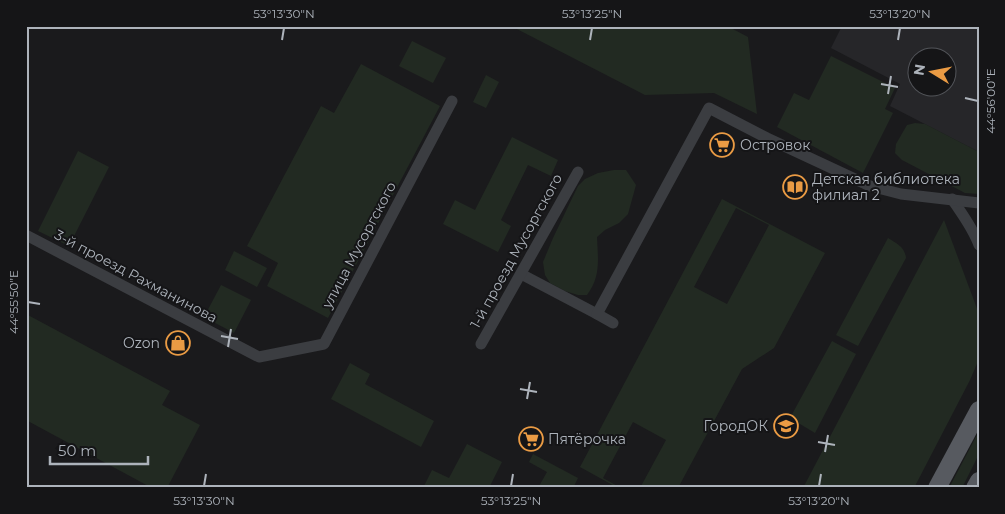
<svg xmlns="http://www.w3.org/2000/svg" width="1005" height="514" font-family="Montserrat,sans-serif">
<rect width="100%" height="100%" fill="#1a1a1c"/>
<path fill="#262629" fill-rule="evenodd" d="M842,26h137v126l-89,-46 10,-22 -69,-36zM918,58h30v30h-30z"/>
<g fill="#222a22" fill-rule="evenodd">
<polygon points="511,26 727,26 748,37 757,114 714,93 645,95"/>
<polygon points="412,41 446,58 433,83 399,66"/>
<polygon points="831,56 895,88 885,109 893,113 863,173 777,127 794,93 809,100"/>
<polygon points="361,64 440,106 328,318 267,286 278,263 247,246 321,106 334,113"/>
<polygon points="486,75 499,82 486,108 473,102"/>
<polygon points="915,123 925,124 979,152 979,194 965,193 902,160 895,153 896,144 907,125"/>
<polygon points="512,137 558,160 551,176 528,165 501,220 511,226 498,252 443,224 455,200 475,210"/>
<polygon points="78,151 109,167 69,246 38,231"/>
<path d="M614,170h12l10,15 -8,29 -9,9 -14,7 -8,7c1,23 4,39 -10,58h-9l-13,-4 -15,-8 -5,-8 -2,-13 10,-24 25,-52 7,-7 13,-6z"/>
<path d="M722,199l103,54 -51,95 -32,21 -64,119h-38l26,-48 -33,-18 -30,56 18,10h-3l-38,-21zM736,208l33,17 -42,79 -33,-17z"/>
<polygon points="944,220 979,314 979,359 970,380 914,488 803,488"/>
<path d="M888,238c8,5 17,9 18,20l-48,88 -22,-11z"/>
<polygon points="234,251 267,268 257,287 225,270"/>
<polygon points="221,285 251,300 234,333 204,317"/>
<polygon points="26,314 170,391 162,405 200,425 167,488 152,488 26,420"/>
<polygon points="832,341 856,354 815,433 790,418"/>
<polygon points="350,363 370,374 365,384 434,421 421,447 331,399"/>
<polygon points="979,431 979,454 962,488 949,488"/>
<polygon points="467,444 502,462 489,488 423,488 432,470 449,478"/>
<polygon points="533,454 578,478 573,488 538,488 547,472 529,462"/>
</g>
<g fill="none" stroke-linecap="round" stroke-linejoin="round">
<g stroke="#3b3d41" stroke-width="11">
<path d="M952,199c10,15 21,29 27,46"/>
<polyline points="26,235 259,357 324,344 452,101"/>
<polyline points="521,274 597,314"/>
<polyline points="613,323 597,314 709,108 767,138 870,186 901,194 979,203"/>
<polyline points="481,344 578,172"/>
</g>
<g stroke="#575a60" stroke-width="18">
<polyline points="937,488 979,410"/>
<polyline points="975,488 979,481"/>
</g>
</g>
<path fill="none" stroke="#adb3bb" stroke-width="2" d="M282,40l2,-12M590,40l2,-12M898,40l2,-12M881,84l17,3M888,94l3,-18M965,98l13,3M28,302l12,2M221,336l17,3M228,347l3,-18M520,389l17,3M527,399l3,-17M818,442l17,3M825,452l3,-17M204,486l2,-12M511,486l2,-12M819,486l2,-12"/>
<defs>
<g id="supermarket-ring" transform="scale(1.25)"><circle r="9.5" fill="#151517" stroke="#ea9b44" stroke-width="1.5"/><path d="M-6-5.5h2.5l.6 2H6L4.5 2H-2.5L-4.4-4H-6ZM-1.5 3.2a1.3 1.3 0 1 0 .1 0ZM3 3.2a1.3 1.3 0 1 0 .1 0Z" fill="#ea9b44"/></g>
<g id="library-ring" transform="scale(1.25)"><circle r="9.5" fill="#151517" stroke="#ea9b44" stroke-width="1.5"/><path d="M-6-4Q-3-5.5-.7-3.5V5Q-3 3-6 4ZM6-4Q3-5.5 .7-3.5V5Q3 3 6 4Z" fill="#ea9b44"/></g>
<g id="shop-ring" transform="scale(1.25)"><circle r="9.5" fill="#151517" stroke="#ea9b44" stroke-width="1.5"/><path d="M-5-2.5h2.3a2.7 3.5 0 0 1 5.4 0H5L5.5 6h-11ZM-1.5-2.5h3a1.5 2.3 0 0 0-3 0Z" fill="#ea9b44"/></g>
<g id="school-ring" transform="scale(1.25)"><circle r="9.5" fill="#151517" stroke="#ea9b44" stroke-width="1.5"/><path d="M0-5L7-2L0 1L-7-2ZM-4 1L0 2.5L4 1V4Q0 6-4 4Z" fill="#ea9b44"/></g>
</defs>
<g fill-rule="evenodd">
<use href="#supermarket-ring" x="722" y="145"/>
<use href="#library-ring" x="795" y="187"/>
<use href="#shop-ring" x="178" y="343"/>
<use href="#school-ring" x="786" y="426"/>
<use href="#supermarket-ring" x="531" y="439"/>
</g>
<g text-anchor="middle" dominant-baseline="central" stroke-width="4" stroke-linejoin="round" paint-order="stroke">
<g font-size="14" fill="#adb3bb" stroke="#151517" text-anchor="start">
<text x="740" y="145">Островок</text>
<text x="812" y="179">Детская библиотека<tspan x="812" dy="16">филиал 2</tspan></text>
<text x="160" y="343" text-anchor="end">Ozon</text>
<text x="768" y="426" text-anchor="end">ГородОК</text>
<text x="548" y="439">Пятёрочка</text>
</g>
<g font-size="14" fill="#adb3bb" stroke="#151517">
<text transform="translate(359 245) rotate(-62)">улица Мусоргского</text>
<text transform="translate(516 251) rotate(-61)">1-й проезд Мусоргского</text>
<text transform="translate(136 276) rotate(28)">3-й проезд Рахманинова</text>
</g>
</g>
<rect width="1005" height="514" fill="none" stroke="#151517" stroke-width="55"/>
<g transform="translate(932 72) rotate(280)"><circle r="24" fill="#151517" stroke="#525459"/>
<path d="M0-4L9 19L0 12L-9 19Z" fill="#ea9b44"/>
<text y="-8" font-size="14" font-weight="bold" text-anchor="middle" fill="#adb3bb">N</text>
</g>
<path d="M50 456v8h98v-8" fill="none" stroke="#adb3bb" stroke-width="2.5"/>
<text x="58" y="456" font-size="15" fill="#adb3bb" stroke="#151517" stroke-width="4" paint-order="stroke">50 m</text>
<rect x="28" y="28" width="950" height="458" fill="none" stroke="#adb3bb" stroke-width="2"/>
<g font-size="12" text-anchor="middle" fill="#adb3bb">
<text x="284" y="18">53°13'30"N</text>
<text x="592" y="18">53°13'25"N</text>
<text x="900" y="18">53°13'20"N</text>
<text transform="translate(991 101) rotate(-90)" y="4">44°56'00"E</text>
<text transform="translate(14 302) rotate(-90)" y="4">44°55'50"E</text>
<text x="204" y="505">53°13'30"N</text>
<text x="511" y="505">53°13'25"N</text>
<text x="819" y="505">53°13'20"N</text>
</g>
</svg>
